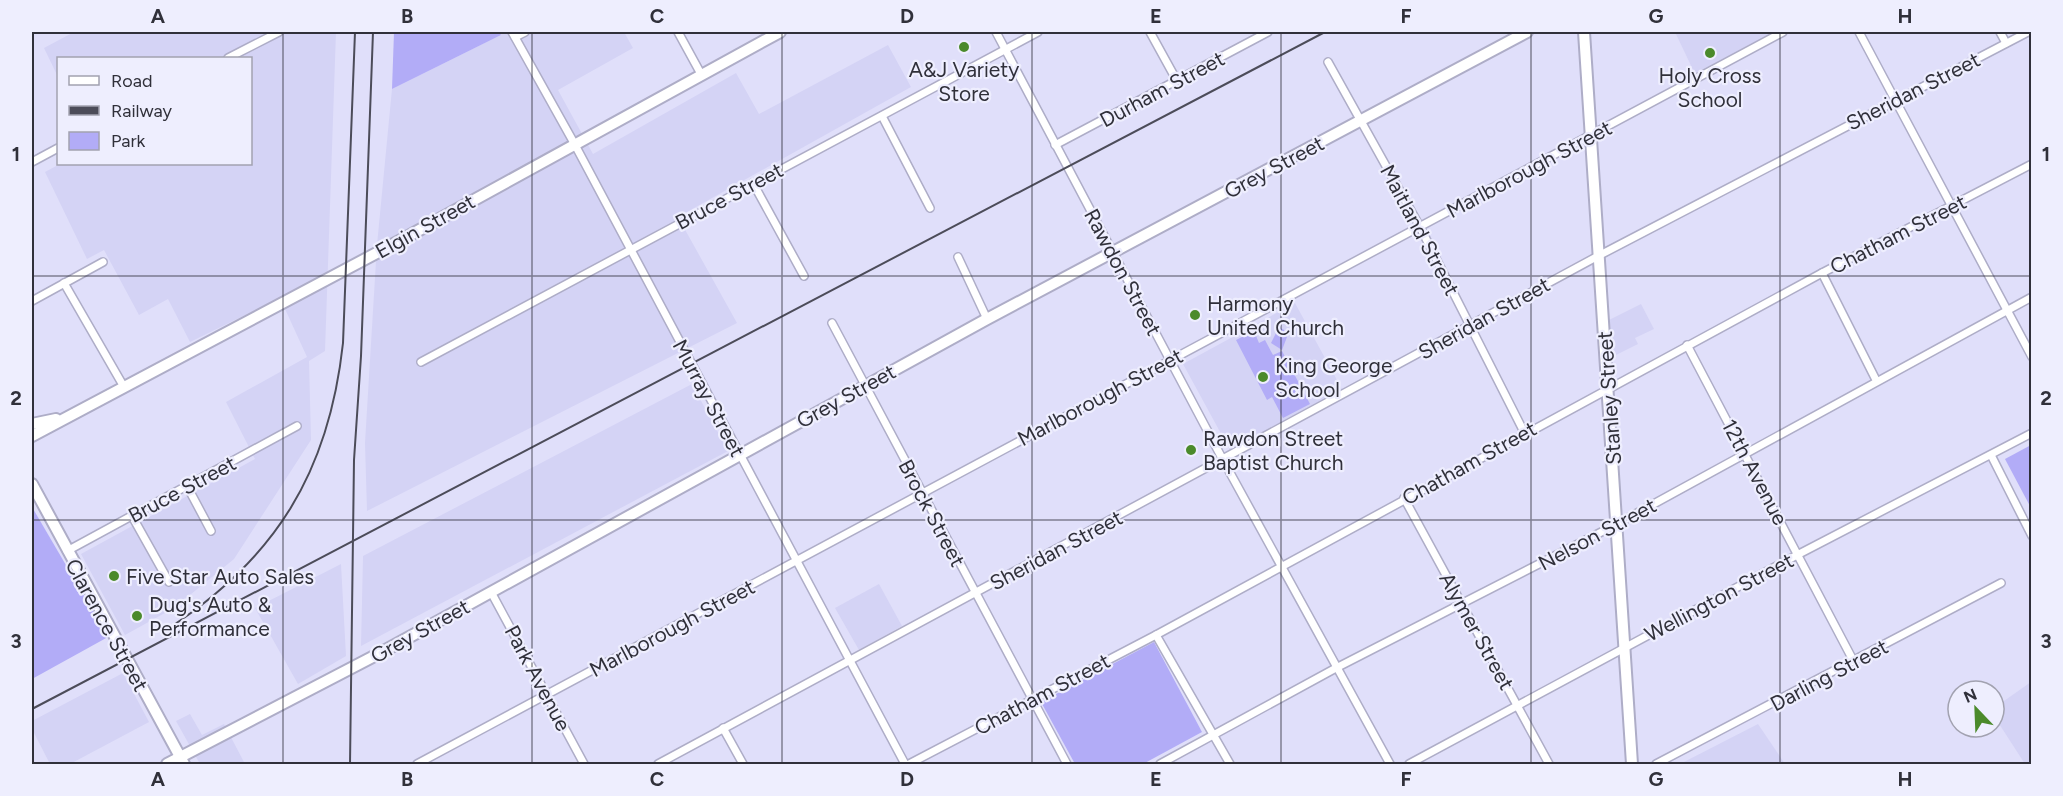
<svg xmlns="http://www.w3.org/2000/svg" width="2063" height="796" font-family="Figtree,sans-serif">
<rect width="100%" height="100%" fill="#e0dffa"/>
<g fill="#d4d3f5">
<polygon points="74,32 336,32 325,351 309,361 311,440 234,559 174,608 125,635 81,554 255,459 226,402 307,357 280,298 190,342 168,299 139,315 104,250 87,259 45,172 60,164 250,164 250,58 58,58 58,77 44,48"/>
<polygon points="499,32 624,32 633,48 558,90 593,154 736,73 759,114 888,45 911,87 678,217 737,323 367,511 365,443 377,245 392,89 501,35"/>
<polygon points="1675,32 1774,32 1695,74"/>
<polygon points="1295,303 1343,391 1231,452 1183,364"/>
<polygon points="1641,304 1654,329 1635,338 1638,344 1612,357 1609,320"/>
<polygon points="692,384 728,451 361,646 363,556"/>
<polygon points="341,564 346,656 298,684 255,608"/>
<polygon points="879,584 902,626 859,650 835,608"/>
<polygon points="123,673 149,722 70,764 50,764 32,729 32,721"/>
<polygon points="2031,682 2031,764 2025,764 1994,716 1994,708"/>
<polygon points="190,714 202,735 224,724 245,764 200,764 176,721"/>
<polygon points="1758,724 1785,764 1680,764"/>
</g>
<g fill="#b2acf7">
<polygon points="394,32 499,32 501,35 392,89"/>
<polygon points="1279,327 1284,330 1287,337 1282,350 1271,343"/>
<polygon points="1254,331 1259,343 1265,340 1273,355 1282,351 1310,404 1283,418 1272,397 1267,400 1236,340"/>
<polygon points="2031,445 2031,508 2005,459"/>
<polygon points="32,507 108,637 32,679"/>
<polygon points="1154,642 1202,732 1143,764 1075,764 1041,702"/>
</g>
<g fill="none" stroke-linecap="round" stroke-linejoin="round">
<g stroke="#aeadc7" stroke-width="10">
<g id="street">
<polyline points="512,32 574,143 905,764"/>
<polyline points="678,32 701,74"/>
<polyline points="996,32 1223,460 1390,764"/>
<polyline points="1150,32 1177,81"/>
<polyline points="1859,32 2032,357"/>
<polyline points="2000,32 2006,43"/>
<polyline points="515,37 525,32"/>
<polyline points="228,58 279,32"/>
<polyline points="1328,62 1420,227 1524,432"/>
<polyline points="882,116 930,208"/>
<polyline points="1055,145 1268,32"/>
<polyline points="32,162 58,148"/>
<polyline points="753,183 804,276"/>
<polyline points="958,257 987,319"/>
<polyline points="1822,273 1876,380"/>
<polyline points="64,283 124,387"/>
<polyline points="32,301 103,262"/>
<polyline points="832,323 1067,764"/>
<polyline points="1687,345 1854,662"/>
<polyline points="421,362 1038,32"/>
<polyline points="1991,455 2032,536"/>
<polyline points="187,486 211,531"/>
<polyline points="1404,498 1549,764"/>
<polyline points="132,516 169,582"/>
<polyline points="67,551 297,426"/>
<polyline points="491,592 584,764"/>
<polyline points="1156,635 1230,764"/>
<polyline points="723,728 743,764"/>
<polyline points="417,764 1783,32"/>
<polyline points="658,764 1600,255 2028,32"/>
<polyline points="909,764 1156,635 1822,273 2032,164"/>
<polyline points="1160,764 1336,668 1617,524 2032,297"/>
<polyline points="1409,764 1799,554 2032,433"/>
<polyline points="1656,764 2001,583"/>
</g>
</g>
<g stroke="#aeadc7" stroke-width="14">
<g id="secondary">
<polyline points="1584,32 1632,764"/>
<polyline points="32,424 56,419"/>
<polyline points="32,436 403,239 780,32"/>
<polyline points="32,484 184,764"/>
<polyline points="167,764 384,651 987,319 1527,32"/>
</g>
</g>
<use href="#street" stroke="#fff" stroke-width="7"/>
<use href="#secondary" stroke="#fff" stroke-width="10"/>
<g stroke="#4c4c59" stroke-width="2">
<path d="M166,630c110,-71 163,-158 177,-287l12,-311"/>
<polyline points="32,709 1325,32"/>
<polyline points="350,764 354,460 361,356 373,32"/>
</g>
</g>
<path fill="none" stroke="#30303a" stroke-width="1.5" stroke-opacity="0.55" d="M283,32v732M532,32v732M782,32v732M1032,32v732M1281,32v732M1531,32v732M1780,32v732M32,276h2000M32,520h2000"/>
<g fill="#4b8a2b" stroke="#eeeefe" stroke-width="2">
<circle cx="964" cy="47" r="6"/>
<circle cx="1710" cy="53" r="6"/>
<circle cx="1195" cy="315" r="6"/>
<circle cx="1263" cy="377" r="6"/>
<circle cx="1191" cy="450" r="6"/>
<circle cx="114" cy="576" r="6"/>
<circle cx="137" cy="616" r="6"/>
</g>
<g text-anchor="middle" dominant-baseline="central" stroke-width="4.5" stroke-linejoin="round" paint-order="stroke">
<g font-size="21" fill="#30303a" stroke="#eeeefe" text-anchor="start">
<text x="964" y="69" text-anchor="middle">A&amp;J Variety<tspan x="964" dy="24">Store</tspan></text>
<text x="1710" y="75" text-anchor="middle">Holy Cross<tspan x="1710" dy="24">School</tspan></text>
<text x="1207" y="303">Harmony<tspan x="1207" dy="24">United Church</tspan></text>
<text x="1275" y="365">King George<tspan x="1275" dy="24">School</tspan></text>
<text x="1203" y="438">Rawdon Street<tspan x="1203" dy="24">Baptist Church</tspan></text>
<text x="126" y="576">Five Star Auto Sales</text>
<text x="149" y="604">Dug's Auto &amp;<tspan x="149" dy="24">Performance</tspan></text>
</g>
<g font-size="21" fill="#30303a" stroke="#eeeefe">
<text transform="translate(1162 89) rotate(-28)">Durham Street</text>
<text transform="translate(1913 91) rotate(-27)">Sheridan Street</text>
<text transform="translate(1274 167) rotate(-28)">Grey Street</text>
<text transform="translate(1529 169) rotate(-28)">Marlborough Street</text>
<text transform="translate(729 196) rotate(-28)">Bruce Street</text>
<text transform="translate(425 226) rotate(-29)">Elgin Street</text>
<text transform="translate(1420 230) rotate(62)">Maitland Street</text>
<text transform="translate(1898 234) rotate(-27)">Chatham Street</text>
<text transform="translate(1123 272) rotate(62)">Rawdon Street</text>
<text transform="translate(1484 318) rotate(-29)">Sheridan Street</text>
<text transform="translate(846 396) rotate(-29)">Grey Street</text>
<text transform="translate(1100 397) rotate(-28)">Marlborough Street</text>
<text transform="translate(709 398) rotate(62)">Murray Street</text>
<text transform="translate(1609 398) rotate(-94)">Stanley Street</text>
<text transform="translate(1469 463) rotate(-29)">Chatham Street</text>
<text transform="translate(1755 472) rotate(62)">12th Avenue</text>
<text transform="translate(182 489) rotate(-28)">Bruce Street</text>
<text transform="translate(932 513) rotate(62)">Brock Street</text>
<text transform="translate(1597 534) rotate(-28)">Nelson Street</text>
<text transform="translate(1056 550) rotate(-28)">Sheridan Street</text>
<text transform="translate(1719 597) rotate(-28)">Wellington Street</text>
<text transform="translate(107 625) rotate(61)">Clarence Street</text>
<text transform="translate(672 628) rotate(-28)">Marlborough Street</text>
<text transform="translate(420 631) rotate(-29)">Grey Street</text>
<text transform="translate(1477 631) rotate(61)">Alymer Street</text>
<text transform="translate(1829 675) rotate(-28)">Darling Street</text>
<text transform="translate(538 678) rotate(62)">Park Avenue</text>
<text transform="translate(1042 694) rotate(-28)">Chatham Street</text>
</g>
</g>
<rect width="2063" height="796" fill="none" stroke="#eeeefe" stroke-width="66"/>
<rect x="57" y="57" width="195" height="108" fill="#eeeefe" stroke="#a2a2b0" stroke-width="1.5"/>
<rect x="69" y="76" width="30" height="9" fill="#ffffff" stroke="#a2a2b0" stroke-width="1.5"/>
<text x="111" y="87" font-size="18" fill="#30303a">Road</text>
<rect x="69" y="106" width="30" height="9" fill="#4c4c59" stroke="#a2a2b0" stroke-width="1.5"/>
<text x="111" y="117" font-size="18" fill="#30303a">Railway</text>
<rect x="69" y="132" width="30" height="18" fill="#b2acf7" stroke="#a2a2b0" stroke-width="1.5"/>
<text x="111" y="147" font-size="18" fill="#30303a">Park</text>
<g transform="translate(1976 709) rotate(337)"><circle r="28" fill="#eeeefe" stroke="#a2a2b0" stroke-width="1.5"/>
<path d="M0-4.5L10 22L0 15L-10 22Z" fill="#4b8a2b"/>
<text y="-9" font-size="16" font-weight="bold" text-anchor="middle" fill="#30303a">N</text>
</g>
<rect x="33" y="33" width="1997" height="730" fill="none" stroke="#30303a" stroke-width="2"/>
<g font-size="20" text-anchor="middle" font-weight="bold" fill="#30303a">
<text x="158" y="23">A</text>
<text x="407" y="23">B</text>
<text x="657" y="23">C</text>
<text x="907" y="23">D</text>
<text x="1156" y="23">E</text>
<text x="1406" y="23">F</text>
<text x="1656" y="23">G</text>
<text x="1905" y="23">H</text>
<text x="16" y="161">1</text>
<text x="2046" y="161">1</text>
<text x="16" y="405">2</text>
<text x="2046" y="405">2</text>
<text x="16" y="648">3</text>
<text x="2046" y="648">3</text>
<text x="158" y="786">A</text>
<text x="407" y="786">B</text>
<text x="657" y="786">C</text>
<text x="907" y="786">D</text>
<text x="1156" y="786">E</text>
<text x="1406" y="786">F</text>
<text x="1656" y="786">G</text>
<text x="1905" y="786">H</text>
</g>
</svg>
